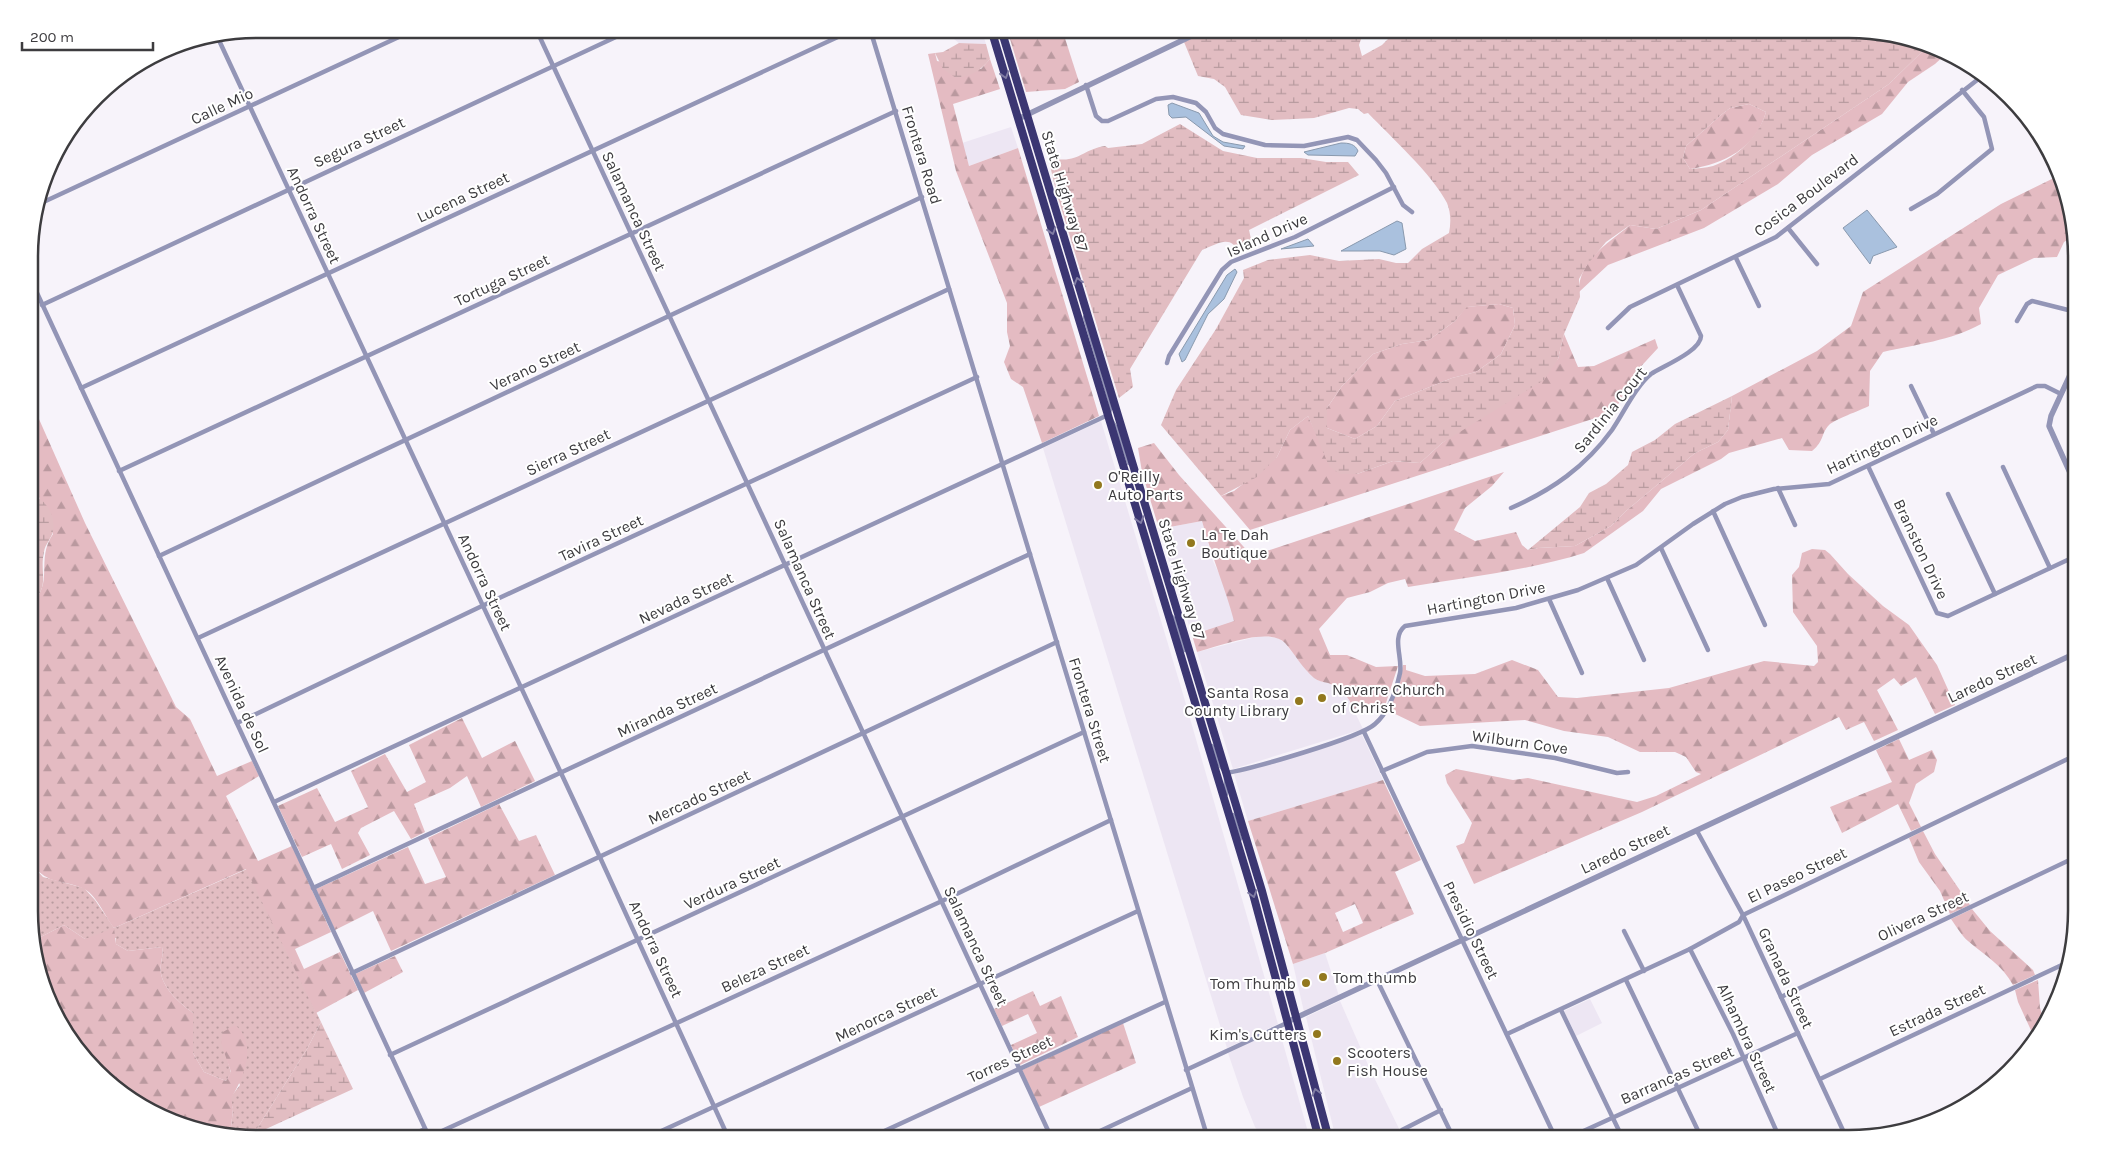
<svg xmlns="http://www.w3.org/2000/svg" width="2105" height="1168" font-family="Karla,sans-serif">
<defs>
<pattern id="grass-dots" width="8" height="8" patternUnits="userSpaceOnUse" patternTransform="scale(1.25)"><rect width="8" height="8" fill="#e2bdc2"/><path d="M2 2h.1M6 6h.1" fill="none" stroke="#b89b9f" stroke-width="1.8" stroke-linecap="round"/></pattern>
<pattern id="forest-firs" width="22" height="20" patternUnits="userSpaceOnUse" patternTransform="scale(1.25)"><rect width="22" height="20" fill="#e4bbc2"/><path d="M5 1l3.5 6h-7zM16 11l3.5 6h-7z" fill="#ba999f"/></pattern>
<pattern id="wetland-marsh" width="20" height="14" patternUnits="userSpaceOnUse" patternTransform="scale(1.25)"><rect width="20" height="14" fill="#e2bdc2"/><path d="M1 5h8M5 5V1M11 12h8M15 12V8" fill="none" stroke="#b89b9f"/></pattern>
</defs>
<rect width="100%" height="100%" fill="#f7f3fa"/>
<g fill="#ede6f3">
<polygon points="946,29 981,29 986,44 959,43 949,35"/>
<polygon points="1011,127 1018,148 969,166 962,143"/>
<polygon points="1101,421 1183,694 1278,1024 1227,1048 1043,448"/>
<polygon points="1202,521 1213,561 1224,584 1235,622 1192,635 1159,529"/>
<polygon points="1260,636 1278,638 1285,643 1308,672 1317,680 1331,684 1346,694 1363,729 1233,769 1197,652"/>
<polygon points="1362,735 1383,780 1248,821 1234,774"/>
<polygon points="1325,953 1339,996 1304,1012 1293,964"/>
<polygon points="1590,999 1602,1023 1576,1036 1564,1011"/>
<polygon points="1340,1001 1369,1067 1404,1139 1336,1139 1306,1017"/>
<polygon points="1279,1029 1310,1139 1264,1139 1255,1127 1243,1097 1228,1053"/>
</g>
<path fill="url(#grass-dots)" d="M31,864l12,13 41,11 11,12 19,28 133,-59 74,153 -14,27 -54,86 -7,3 -16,-2 3,-27 -3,-11 10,-13 -13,-27 4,15 -5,8 -22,-9 -11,-19v-40c-13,-10 -28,-22 -32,-39 -2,-9 3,-17 1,-27l-34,4 -12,-7v-6l-31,1 -21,-14 -33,17z"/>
<g fill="url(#forest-firs)" fill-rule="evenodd">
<polygon points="1007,29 1062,29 1079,82 1065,89 1026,92"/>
<path d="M1929,45l18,8 -12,11 -27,18 -26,32 -70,41 -34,29 -74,44 -96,37 -29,27c-1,-32 30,-49 51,-67l26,4 45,-19 188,-126z"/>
<polygon points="935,53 937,61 981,69 990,59 1000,89 953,104 969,166 1018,148 1099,416 1042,443 1023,387 1011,379 1004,362 1010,346 1007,332 1007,303 956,171 928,54"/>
<path d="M1749,104l17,8c-10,36 -42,52 -76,57l-7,-11 3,-12 35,-31 9,-7z"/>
<path d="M2060,175l4,8 11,52 -11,7 -7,15 -23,1 -36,17 -19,33 2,16c-31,17 -64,20 -98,28l-13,19 -1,35c-10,5 -34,13 -40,19 -9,10 -4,15 -17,26l-23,-1 -7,-12 -53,15 -8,6 -60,30 -18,22 -59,42c-57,18 -117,24 -176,34l-3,-8 -17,4 -18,9 -23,6 -28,31 11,26h17l29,12 22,-1 -14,43 -13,-5 -17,5c-6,-12 -12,-21 -26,-26 -5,-1 -10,-2 -14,-5 -12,-10 -19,-24 -29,-35 -16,-17 -68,4 -88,9l-5,-17 42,-14c-9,-34 -23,-66 -32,-100l-43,8 -17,-57 -4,-24 16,-5 25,32 73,81 252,-84 -12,14 -27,22 -11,22 21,11 41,-9 6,13 6,5 10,-2 37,-2 36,-20 15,-15 69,-58 23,-11 10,-12 4,-34 85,-45 34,-25 12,-34 138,-88z"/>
<polygon points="1499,304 1513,308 1515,325 1501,354 1476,372 1452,378 1395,401 1377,426 1355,439 1327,428 1327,408 1342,386 1373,354 1402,344 1429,340 1455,321 1466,307"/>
<polygon points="1564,334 1578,367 1594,366 1655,339 1658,348 1634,374 1614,412 1250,530 1221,496 1234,491 1277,457 1290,430 1308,416 1324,450 1357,474 1393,461 1420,463 1442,443 1558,359"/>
<path d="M31,401l54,122 91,184 14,12 27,57 35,-15 7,15 -33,20 32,65 34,-15 39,86 -36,17 9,20 36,-17 18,38 -42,23 -70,-144 -132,59 2,16 12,7 34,-4c2,9 -3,18 -1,27 4,17 19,29 32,39v40l11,19 22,9 5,-9 -10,-29 2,-11 12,-7c23,18 9,53 -4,73l2,11 -3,27 -32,-4 -55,-23 -76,-71 -36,-96 33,-17 21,14 29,-11c-9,-11 -18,-35 -32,-40 -24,-10 -31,-2 -51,-24v-261c24,-19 4,-43 22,-69l-14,-37 -8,-2z"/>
<polygon points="1812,549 1825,550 1830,554 1848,574 1883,606 1909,625 1937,665 1955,705 1935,714 1916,677 1901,686 1894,678 1877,690 1898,730 1874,741 1864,722 1846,730 1839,717 1642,812 1474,884 1456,846 1464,843 1472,823 1447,783 1445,775 1456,769 1513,780 1528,778 1637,802 1656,796 1701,774 1696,772 1686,757 1675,752 1640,752 1608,737 1564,731 1525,720 1420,726 1389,711 1400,682 1403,665 1406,665 1406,670 1425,676 1475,674 1512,660 1538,670 1558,697 1577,698 1669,688 1764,661 1814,666 1818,662 1817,646 1793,612 1792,575 1799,567 1802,553"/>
<polygon points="462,718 482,758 515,741 535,781 481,807 467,776 450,788 414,804 425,832 411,839 394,811 361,828 358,833 370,855 342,869 331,844 302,857 278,806 317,788 335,822 368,807 351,771 385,754 407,792 426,782 409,745"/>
<polygon points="1899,739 1909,760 1932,750 1937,760 1934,772 1916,784 1909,803 1921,827 1911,831 1898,804 1842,833 1830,807 1892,782 1876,750"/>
<path d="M1383,780l38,80 -26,12 19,42 -89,39 -32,11 -45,-143zM1355,904l8,19 -20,9 -8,-19z"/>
<polygon points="499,804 519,841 536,835 555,875 391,951 373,911 335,930 316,889 408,847 425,884 446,877 428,838"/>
<polygon points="1923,831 1935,854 1970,905 1950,914 1940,891 1919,862 1909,838"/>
<path d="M1972,909l18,22 43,39 2,5 -22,10c-11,-20 -27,-29 -45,-44 -6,-5 -12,-15 -17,-22z"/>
<polygon points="395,956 403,972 364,993 355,974"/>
<polygon points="2038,980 2040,1008 2046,1026 2035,1039 2018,1002 2015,990"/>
<polygon points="1033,991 1040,1006 1061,996 1078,1037 1020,1065 1011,1045 1037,1033 1028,1014 1002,1026 994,1009"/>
<polygon points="1123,1023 1136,1063 1039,1107 1022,1070"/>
</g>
<g fill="url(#wetland-marsh)" fill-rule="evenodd">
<path d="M1212,29h38l22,6 18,2 22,-3 7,-5h39l4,7 -3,9 3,11 20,-11 16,-16h451l59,8 21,8 -40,39 -188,126 -45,19 -26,-4 -24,17 -19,23 -8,14 1,18 -16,37 -6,25 -14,21 -102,63 -22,20 -27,-2 -36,13h-17l-11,-8 -21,-50 -18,14 -13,27 -20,20 -36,19 -60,-71 15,-35 40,-61 28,-51 -1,-8 25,-10 42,-5 29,6 40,-2 17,4h12l14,-14 27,-16c2,-10 2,-20 -2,-30 -15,-29 -56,-66 -79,-90l-4,1 -6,-5 -9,-1 -35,10 -20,1 -22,1 -31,-5 -16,-28 -11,-8 -16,-3 -14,-34zM1749,104l17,8c-7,24 -29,46 -53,54 -7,2 -16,2 -23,3l-7,-11 3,-12 35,-31 9,-7zM1499,304l14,4 2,17 -14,29 -25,18 -24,6 -57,23 -18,25 -22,13 -28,-11v-20l15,-22 31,-32 29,-10 27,-4 26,-19 12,-14z"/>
<path d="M959,43l27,1 4,15c-10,12 -18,17 -34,19l-13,-9 -8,-16 8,-1z"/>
<path d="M1180,124l43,27 34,7h44l25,4h22l11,13 -110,55 4,18 -14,6c-7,-21 -22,-10 -37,-4l-72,119 3,18 -14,11 -63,-207 -8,-34c29,9 34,-8 57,-11l3,2 34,-4z"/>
<polygon points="1732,396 1728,430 1718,442 1695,453 1626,511 1611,526 1575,546 1538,548 1528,550 1580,507 1589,493 1606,484 1628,465 1632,452 1655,440 1675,424"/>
<path d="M31,495c14,3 25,20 22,36 -1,7 -8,13 -9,21 -5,21 7,34 -13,51z"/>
<polygon points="321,1022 353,1089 253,1135 307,1049"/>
</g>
<g fill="#aac1de" stroke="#8999ae">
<polygon points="1172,103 1199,113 1213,136 1223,142 1245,146 1243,149 1224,146 1186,117 1172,118 1169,115 1168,105"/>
<path d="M1341,143c8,0 14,1 17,8l-3,5 -47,-1 -4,-3z"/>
<polygon points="1867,210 1897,247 1873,256 1870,264 1843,228"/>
<polygon points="1397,221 1402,223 1406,249 1394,255 1380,251 1341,251"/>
<polygon points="1308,239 1314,246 1281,249"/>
<polygon points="1235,269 1237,272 1224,299 1208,314 1185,360 1182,362 1179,354 1227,275"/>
</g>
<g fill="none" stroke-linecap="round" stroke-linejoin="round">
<g stroke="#9395b6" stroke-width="4.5">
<polyline points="536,29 1052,1139"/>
<polyline points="870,29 1208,1139"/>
<polyline points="217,36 582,818 729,1139"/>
<polyline points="1086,85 1096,116 1102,121 1108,121 1156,99 1173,97 1196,103 1206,112 1215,128 1223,134 1265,145 1304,146 1348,137 1357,140 1376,160 1386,173 1403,205 1412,212"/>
<polyline points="37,205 416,29"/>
<polyline points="1911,209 1937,194 1992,149 1984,117 1962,90"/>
<polyline points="1788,228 1817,264"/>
<polyline points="1736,258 1759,306"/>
<polyline points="31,280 430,1139"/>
<polyline points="42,305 633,29"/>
<polyline points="1085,317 1111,405 1109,413"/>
<polyline points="2017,321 2027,304 2032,301 2076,312"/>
<polyline points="1608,328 1630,307 1776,237 1981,77"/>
<polyline points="1167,363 1169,356 1222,270 1231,262 1295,237 1394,187"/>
<polyline points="1911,386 1934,434"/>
<polyline points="81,388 855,29"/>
<polyline points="1111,420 1119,433 1129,463"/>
<polyline points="1868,466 1937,613 1948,616 2076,556"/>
<polyline points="2003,467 2050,568"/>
<polyline points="119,471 896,111"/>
<polyline points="1778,488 1795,525"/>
<polyline points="1948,494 1995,594"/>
<path d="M1511,508c41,-18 74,-41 101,-78 11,-16 24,-44 39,-56 12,-8 50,-23 50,-38l-24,-51"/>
<polyline points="1713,511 1765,625"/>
<polyline points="1661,548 1708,650"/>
<polyline points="159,556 922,197"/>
<polyline points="1607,578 1644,660"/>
<polyline points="1549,599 1582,673"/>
<polyline points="1169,614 1175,620 1185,650"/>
<polyline points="198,638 949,289"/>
<polyline points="237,723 482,606 977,377"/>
<polyline points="1364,732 1556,1139"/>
<polyline points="1212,746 1217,761 1224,770"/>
<polyline points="1382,771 1427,752 1472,746 1555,758 1617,773 1628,772"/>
<path d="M1226,773c25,-4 134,-35 149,-49 14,-12 21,-33 25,-51 3,-15 -9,-36 5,-47l111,-18 62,-18 58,-25 57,-41 32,-20 17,-7 32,-8 55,-5 208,-98h8l16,8"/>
<polyline points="1226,777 1226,794"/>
<polyline points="274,802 1108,415"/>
<polyline points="1233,815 1240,839"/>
<polyline points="1697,831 1743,915 1847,1139"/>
<polyline points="313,888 1030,554"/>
<polyline points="1624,931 1644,971"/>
<polyline points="1690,949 1733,1034 1780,1139"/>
<polyline points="352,973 1057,642"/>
<polyline points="1377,980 1454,1139"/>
<polyline points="1626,980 1702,1139"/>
<polyline points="1781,997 2076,857"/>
<polyline points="1561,1010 1623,1139"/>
<polyline points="1507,1034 1690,949 1739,922 1743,915 2076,755"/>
<polyline points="390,1055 1084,732"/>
<polyline points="1186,1070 1289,1022"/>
<polyline points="1820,1079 2064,964"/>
<polyline points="1402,1130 1441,1110"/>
<polyline points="429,1137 942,901 1111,820"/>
<polyline points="402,1139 425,1129"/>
<polyline points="644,1139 1138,911"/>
<polyline points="867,1139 1165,1002"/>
<polyline points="1083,1139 1192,1088"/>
<polyline points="1566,1139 1798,1033"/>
</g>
<g stroke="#9395b6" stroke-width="5.5">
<polyline points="1018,119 1206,29"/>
<polyline points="2076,362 2051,416 2049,426 2076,486"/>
<polyline points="1289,1021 2076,653"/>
</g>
<g stroke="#3b3672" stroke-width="8">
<polyline points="991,29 1253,894 1319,1139"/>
<polyline points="1001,29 1262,891 1329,1139"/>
</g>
</g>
<defs><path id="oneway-chevron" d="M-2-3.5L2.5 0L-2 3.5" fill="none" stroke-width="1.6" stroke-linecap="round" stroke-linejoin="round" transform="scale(1.25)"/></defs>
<g stroke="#807ca3">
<use href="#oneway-chevron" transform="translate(1005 75) rotate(73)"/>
<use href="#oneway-chevron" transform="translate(1052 231) rotate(73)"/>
<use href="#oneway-chevron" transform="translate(1078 281) rotate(-107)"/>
<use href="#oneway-chevron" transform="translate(1140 520) rotate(73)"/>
<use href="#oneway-chevron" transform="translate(1253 894) rotate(74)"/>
<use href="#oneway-chevron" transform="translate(1316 1092) rotate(-105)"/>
</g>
<g fill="#92781e" stroke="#fff" stroke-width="2">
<circle cx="1098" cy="485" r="5"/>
<circle cx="1191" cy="543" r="5"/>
<circle cx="1322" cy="698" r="5"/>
<circle cx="1299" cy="701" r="5"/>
<circle cx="1323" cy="977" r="5"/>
<circle cx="1306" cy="983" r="5"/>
<circle cx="1317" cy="1034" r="5"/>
<circle cx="1337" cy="1061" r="5"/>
</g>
<g text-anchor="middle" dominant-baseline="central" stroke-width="4" stroke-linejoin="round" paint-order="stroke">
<g font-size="16" fill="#3d3c3f" stroke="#fff">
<text transform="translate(222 106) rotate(-25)">Calle Mio</text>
<text transform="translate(359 142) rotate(-25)">Segura Street</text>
<text transform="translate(922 155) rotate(73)">Frontera Road</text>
<text transform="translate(1065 191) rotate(73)">State Highway 87</text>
<text transform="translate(1806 195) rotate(-37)">Cosica Boulevard</text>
<text transform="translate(463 197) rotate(-25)">Lucena Street</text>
<text transform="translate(634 211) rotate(65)">Salamanca Street</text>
<text transform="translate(314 215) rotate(65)">Andorra Street</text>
<text transform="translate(1267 235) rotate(-24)">Island Drive</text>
<text transform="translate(502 280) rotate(-25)">Tortuga Street</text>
<text transform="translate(535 366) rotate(-25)">Verano Street</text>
<text transform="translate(1610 410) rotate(-51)">Sardinia Court</text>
<text transform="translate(1882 444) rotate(-25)">Hartington Drive</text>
<text transform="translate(568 452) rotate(-25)">Sierra Street</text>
<text transform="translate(601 538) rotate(-25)">Tavira Street</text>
<text transform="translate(1921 549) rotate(65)">Branston Drive</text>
<text transform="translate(805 579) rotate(66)">Salamanca Street</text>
<text transform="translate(1182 579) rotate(73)">State Highway 87</text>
<text transform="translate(485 582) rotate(65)">Andorra Street</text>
<text transform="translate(686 598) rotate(-25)">Nevada Street</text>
<text transform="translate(1486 598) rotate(-11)">Hartington Drive</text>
<text transform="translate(1992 678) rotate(-25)">Laredo Street</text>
<text transform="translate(242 704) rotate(65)">Avenida de Sol</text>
<text transform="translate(667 710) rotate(-25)">Miranda Street</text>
<text transform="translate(1090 710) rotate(73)">Frontera Street</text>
<text transform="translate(1520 742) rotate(8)">Wilburn Cove</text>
<text transform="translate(699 797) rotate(-25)">Mercado Street</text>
<text transform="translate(1625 849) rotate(-25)">Laredo Street</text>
<text transform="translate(1797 875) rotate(-26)">El Paseo Street</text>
<text transform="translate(732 883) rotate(-25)">Verdura Street</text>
<text transform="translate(1923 916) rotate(-25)">Olivera Street</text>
<text transform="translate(1471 930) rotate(64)">Presidio Street</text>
<text transform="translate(976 946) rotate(65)">Salamanca Street</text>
<text transform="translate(656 949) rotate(65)">Andorra Street</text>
<text transform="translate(765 968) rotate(-25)">Beleza Street</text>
<text transform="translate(1786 978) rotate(65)">Granada Street</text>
<text transform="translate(1937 1010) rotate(-25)">Estrada Street</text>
<text transform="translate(886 1014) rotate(-25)">Menorca Street</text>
<text transform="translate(1747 1038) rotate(65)">Alhambra Street</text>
<text transform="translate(1010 1059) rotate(-25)">Torres Street</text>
<text transform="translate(1677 1075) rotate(-24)">Barrancas Street</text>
</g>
<g font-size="16" fill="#3d3c3f" stroke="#fff" text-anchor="start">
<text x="1108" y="476">O'Reilly<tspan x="1108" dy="18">Auto Parts</tspan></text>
<text x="1201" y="534">La Te Dah<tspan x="1201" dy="18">Boutique</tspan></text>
<text x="1332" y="689">Navarre Church<tspan x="1332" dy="18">of Christ</tspan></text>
<text x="1289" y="692" text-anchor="end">Santa Rosa<tspan x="1289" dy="18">County Library</tspan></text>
<text x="1333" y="977">Tom thumb</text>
<text x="1296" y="983" text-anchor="end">Tom Thumb</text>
<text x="1307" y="1034" text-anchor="end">Kim's Cutters</text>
<text x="1347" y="1052">Scooters<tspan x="1347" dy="18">Fish House</tspan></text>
</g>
</g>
<path d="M0 0H2105V1168H0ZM257 38H1849A219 219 0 0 1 2068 257V911A219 219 0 0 1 1849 1130H257A219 219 0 0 1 38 911V257A219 219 0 0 1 257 38Z" fill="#fff" fill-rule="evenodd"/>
<path fill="none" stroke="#3d3c3f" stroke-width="2.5" d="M257 38H1849A219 219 0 0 1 2068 257V911A219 219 0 0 1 1849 1130H257A219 219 0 0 1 38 911V257A219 219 0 0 1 257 38Z"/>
<path d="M22 42v8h131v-8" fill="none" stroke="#3d3c3f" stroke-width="2.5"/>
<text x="30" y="42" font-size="15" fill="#3d3c3f" stroke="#ffffff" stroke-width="4" paint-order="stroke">200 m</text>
</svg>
